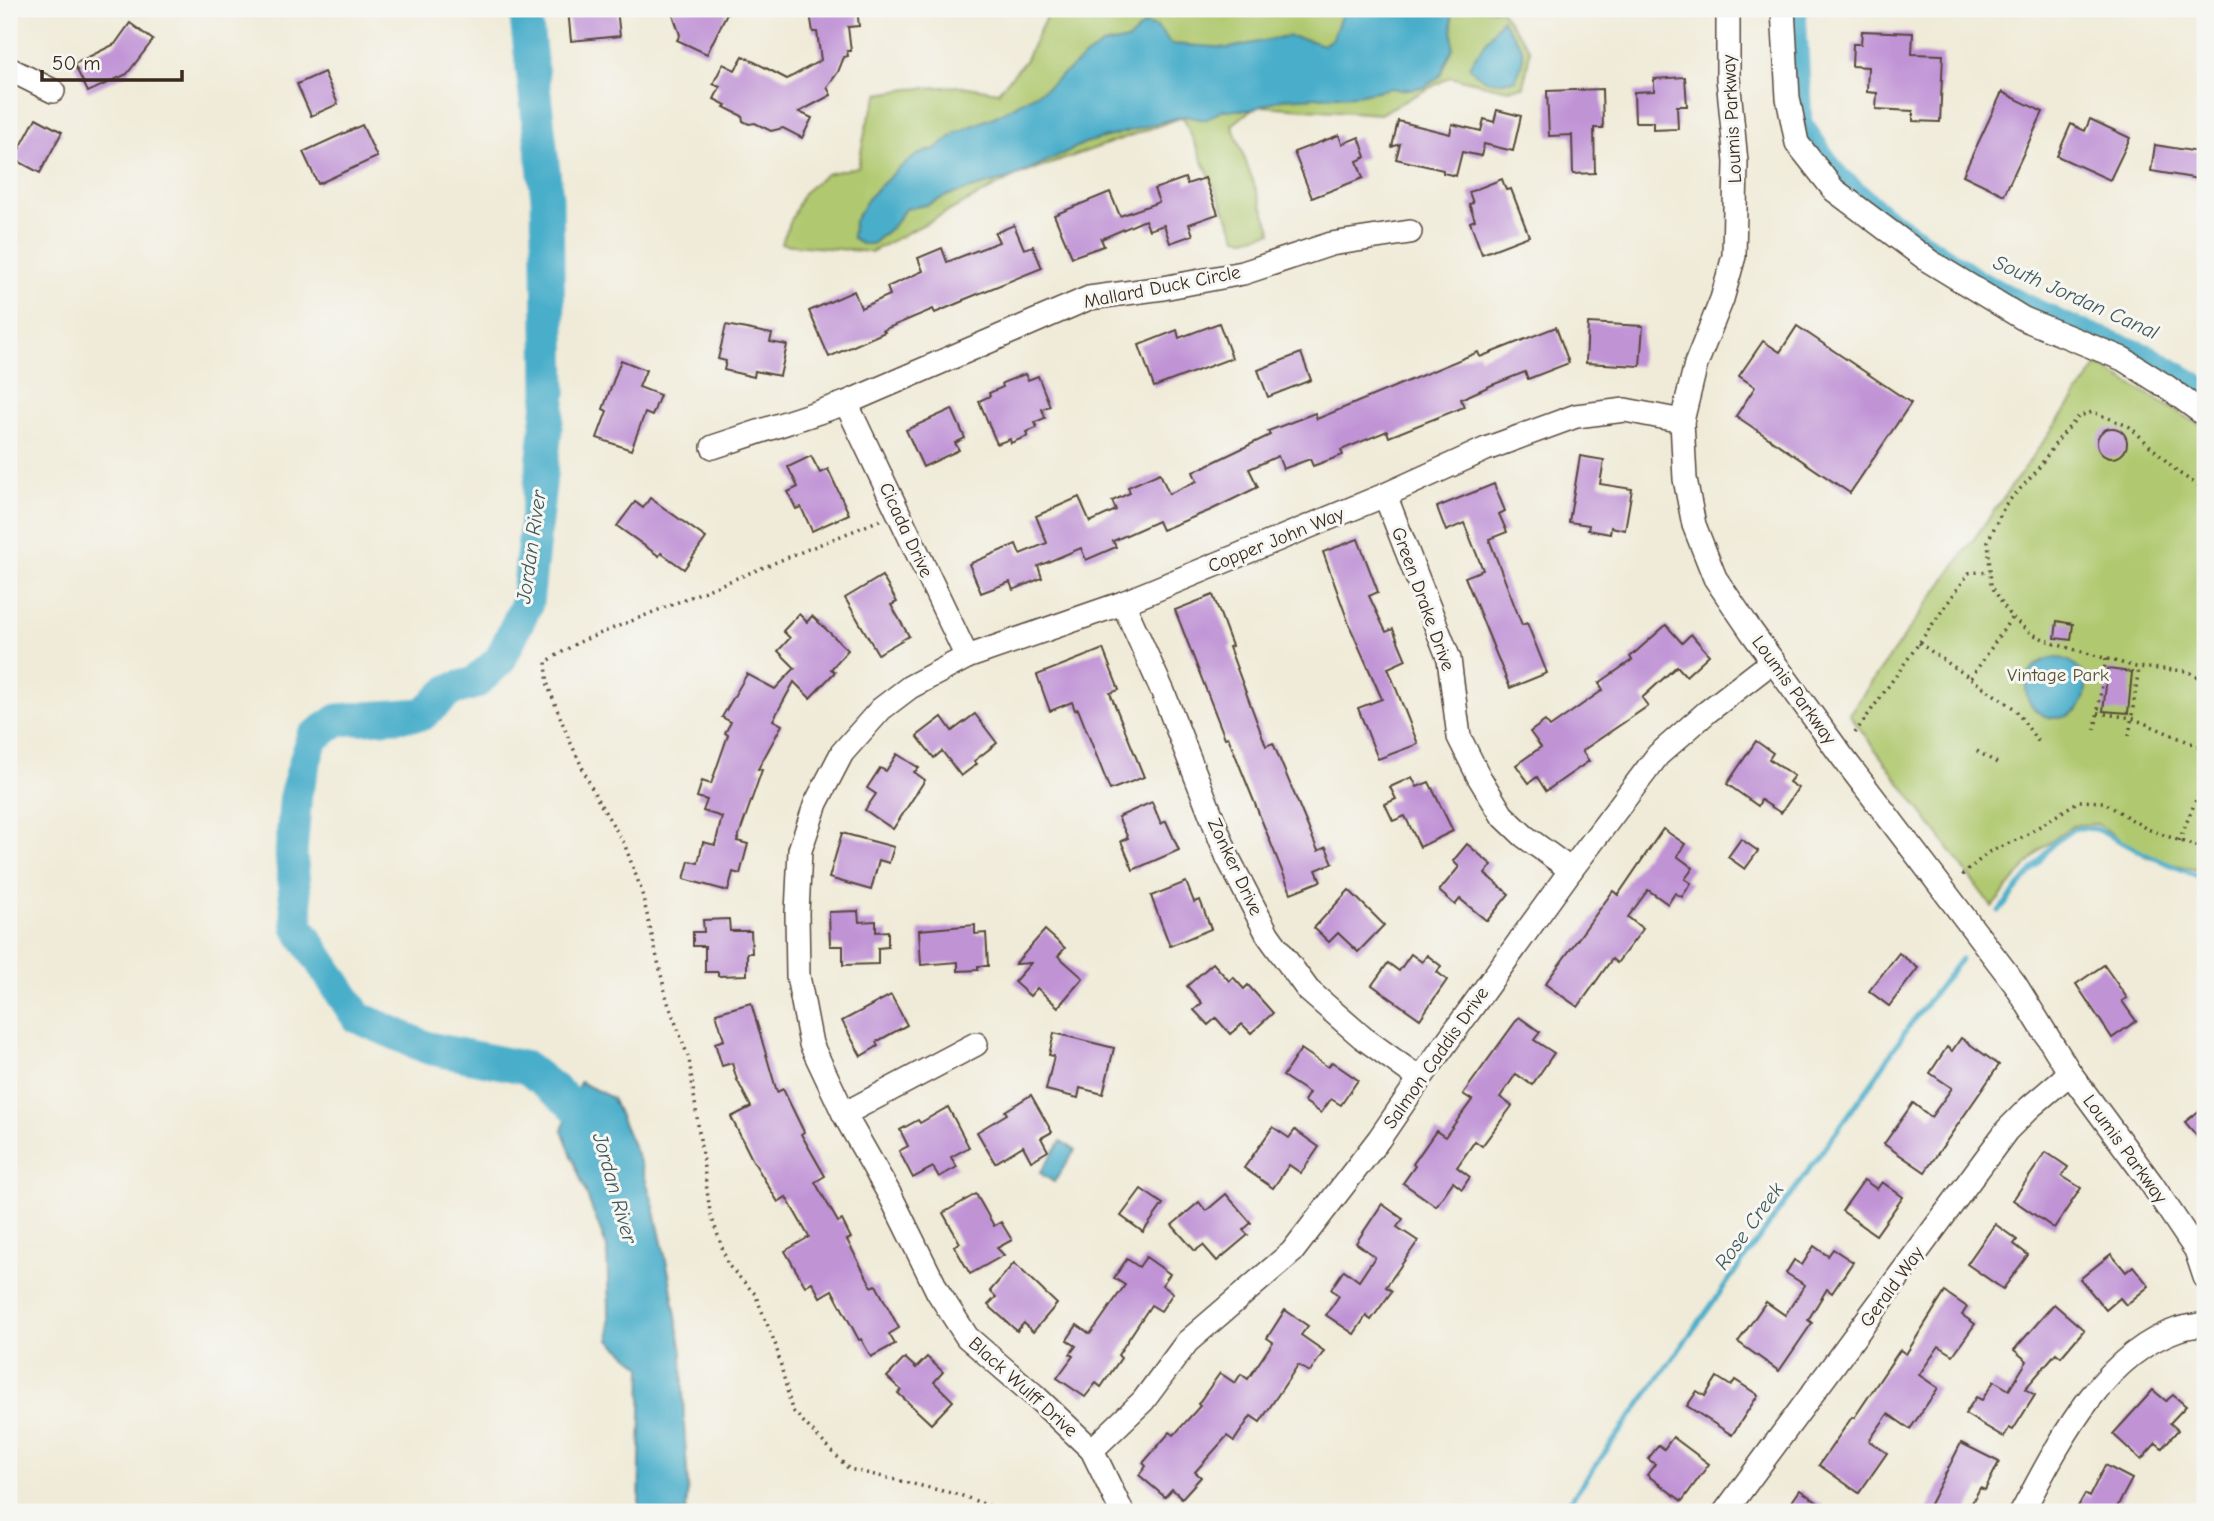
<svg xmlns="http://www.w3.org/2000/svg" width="2214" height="1521" font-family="'Comic Neue',sans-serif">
<rect width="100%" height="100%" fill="#f6f6f2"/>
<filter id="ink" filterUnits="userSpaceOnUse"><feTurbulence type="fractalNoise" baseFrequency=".0143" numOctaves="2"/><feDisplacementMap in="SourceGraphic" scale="14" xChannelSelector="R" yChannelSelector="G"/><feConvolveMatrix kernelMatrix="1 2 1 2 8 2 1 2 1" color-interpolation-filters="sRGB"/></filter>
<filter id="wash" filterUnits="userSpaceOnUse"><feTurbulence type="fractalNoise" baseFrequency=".00686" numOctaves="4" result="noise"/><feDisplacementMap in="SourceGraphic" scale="28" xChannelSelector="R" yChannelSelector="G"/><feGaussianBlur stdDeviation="1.57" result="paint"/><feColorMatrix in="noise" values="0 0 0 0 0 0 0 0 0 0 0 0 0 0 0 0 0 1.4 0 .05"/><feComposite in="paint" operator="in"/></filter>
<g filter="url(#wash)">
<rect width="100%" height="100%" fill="#f0ebd8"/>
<g fill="#b0c96f" stroke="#767a46" stroke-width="2">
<polygon points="1050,9 1500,9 1530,50 1524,87 1504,89 1450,77 1380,114 1261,106 1251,110 1232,125 1272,232 1245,239 1237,237 1183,117 1014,177 871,252 781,244 803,193 826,174 858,167 867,123 879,94 909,89 961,86 998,92 1025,61"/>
<polygon points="2098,365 2205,428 2205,872 2148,858 2097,824 2073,825 2040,850 1992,907 1849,714"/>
</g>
<g fill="#4aaeca" stroke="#426c74" stroke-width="2">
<polygon points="1344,9 1442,9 1452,16 1453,48 1440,76 1425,87 1400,90 1391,88 1357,95 1281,99 1251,110 1223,110 1205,120 1184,116 1085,143 1014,177 949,195 926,205 905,209 894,225 872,244 861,244 852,237 854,221 870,196 897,170 917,155 937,148 957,132 996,116 1045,89 1087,55 1102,45 1128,40 1145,24 1157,27 1171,44 1229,48 1287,36 1305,39 1323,45 1332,39"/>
<path d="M1502,19c16,28 31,27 13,61 -22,3 -31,4 -46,-14z"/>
<circle cx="2056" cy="688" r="30"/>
<polygon points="580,1082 612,1098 639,1159 653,1203 669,1274 682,1352 684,1424 688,1486 686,1512 639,1512 642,1367 610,1340 607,1248 562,1130"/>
<polygon points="1061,1141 1075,1150 1054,1182 1040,1173"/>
</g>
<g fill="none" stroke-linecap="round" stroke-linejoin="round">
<g stroke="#4aaeca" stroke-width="5">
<polyline points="1999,911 2054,843 2073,829 2079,828 2096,829 2149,856 2205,879"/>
<polyline points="1562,1512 1877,1075 1908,1027 1961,959"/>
</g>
<polyline stroke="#4aaeca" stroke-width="19" points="1797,9 1803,123 1838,174 1884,214 1980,280 2065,322 2149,354 2205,387"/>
<polyline stroke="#4aaeca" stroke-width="33" points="525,9 547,198 550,393 527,603 500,660 475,683 450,690 423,714 338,720 312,738 296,792 291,854 298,927 357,1017 428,1048 527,1068 599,1126 601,1136"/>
</g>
<g id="blocks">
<g fill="#c093d5">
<polygon points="568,9 617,9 620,36 571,41"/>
<polygon points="671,9 718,9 727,13 707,54 677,40 680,35"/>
<polygon points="824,9 857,9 859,26 848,27 851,51 847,51 848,56 844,57 838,72 827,87 831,95 799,112 812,118 802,138 783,128 771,131 755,123 749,124 743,121 742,116 724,107 726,105 714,99 720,87 713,84 723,64 735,70 743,56 787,79 821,60 817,32 813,32 810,13 824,11"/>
<polygon points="130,23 153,40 127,74 88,92 74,64 115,44"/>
<polygon points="1862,31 1913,33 1912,54 1943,55 1940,122 1913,121 1913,111 1876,109 1877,93 1867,92 1868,67 1852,66 1853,44 1861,44"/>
<polygon points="324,72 338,104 311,116 297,84"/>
<polygon points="1685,77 1687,106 1677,106 1678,129 1653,130 1653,122 1635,122 1634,92 1654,91 1654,79"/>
<polygon points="1602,89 1603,128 1594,128 1595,173 1573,174 1572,135 1549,136 1547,91"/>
<polygon points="2002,92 2043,112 2004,195 1963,175"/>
<polygon points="1497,110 1521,116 1513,151 1484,144 1481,156 1462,152 1456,176 1443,173 1443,170 1396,159 1400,144 1392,147 1398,121 1450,134 1452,124 1481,131 1484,119 1494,122"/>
<polygon points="36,118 62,132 40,173 14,159"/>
<polygon points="2090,119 2130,138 2110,180 2057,156 2071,124 2085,131"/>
<polygon points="362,125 377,157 318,184 303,152"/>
<polygon points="1339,135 1342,144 1359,137 1366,157 1357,161 1363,178 1312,198 1294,152"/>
<polygon points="2155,145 2205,153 2205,180 2151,171"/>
<polygon points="1185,178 1187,184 1205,178 1218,214 1189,224 1193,235 1170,243 1164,225 1149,230 1145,220 1101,239 1104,246 1072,257 1054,215 1110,192 1120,216 1159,202 1154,189"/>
<polygon points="1502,179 1506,190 1511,189 1529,236 1482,254 1470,222 1475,220 1469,204 1473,203 1469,192"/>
<polygon points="1014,225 1024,249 1033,246 1042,268 963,300 963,301 935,313 933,309 883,330 885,332 829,357 809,311 854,291 861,308 890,295 887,287 923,271 918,258 942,248 947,262 999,242 995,233"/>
<polygon points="1219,323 1232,358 1154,387 1139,345 1177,330 1179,338"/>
<polygon points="1588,323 1643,326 1640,366 1586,363"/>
<polygon points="726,325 772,334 770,342 787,345 780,376 755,371 754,377 724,370 726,361 718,359"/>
<polygon points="1797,326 1911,403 1850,493 1736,416 1755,387 1739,376 1763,341 1780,352"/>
<polygon points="1556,327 1569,363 1528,379 1525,372 1492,385 1461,399 1464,407 1389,437 1387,431 1341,450 1343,455 1313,466 1310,459 1283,469 1278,456 1249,469 1258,487 1211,510 1162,530 1158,521 1113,541 1116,547 1086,560 1081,548 1038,566 1042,578 1013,590 1010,582 981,593 969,564 1016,544 1020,554 1047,543 1036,516 1079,497 1090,522 1116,510 1112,501 1130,493 1128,487 1160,473 1169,494 1197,481 1193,472 1270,435 1268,431 1315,413 1317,419 1478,352 1480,357"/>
<polygon points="1301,353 1311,380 1268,397 1258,370"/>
<polygon points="621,360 646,370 639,387 660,395 652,416 645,413 631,450 597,438 607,411 603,409"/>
<polygon points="1025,374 1028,380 1038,376 1050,406 1042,409 1045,418 1035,422 1037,428 1026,432 1028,436 1011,443 1010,439 997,444 979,401 990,396 989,393 1003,387 1002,383"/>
<polygon points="952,409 965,438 955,443 959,450 923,467 906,430"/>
<circle cx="2112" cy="443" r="15"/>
<polygon points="811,456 820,473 828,469 849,514 812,531 801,507 796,509 788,492 798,487 788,467"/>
<polygon points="1580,456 1604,460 1600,484 1632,489 1625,530 1611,527 1610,534 1588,530 1589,525 1569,522"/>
<polygon points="1494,484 1505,511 1499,514 1507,532 1489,539 1522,625 1527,623 1547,673 1510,688 1465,577 1483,570 1464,523 1446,531 1437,507"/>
<polygon points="650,498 706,538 684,569 661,553 659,556 617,526 635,502 643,508"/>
<polygon points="1358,539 1378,592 1369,596 1386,632 1393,629 1406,660 1388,668 1418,744 1378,759 1358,708 1382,699 1350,627 1323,552"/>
<polygon points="882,576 897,602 891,605 909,636 878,654 845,598"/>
<polygon points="1213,595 1232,646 1229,647 1266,746 1273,743 1318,851 1326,847 1333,863 1316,870 1321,881 1291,893 1228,737 1225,738 1175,610"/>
<polygon points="799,614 807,622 812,616 848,650 831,669 835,672 810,698 794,682 773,720 782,725 758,769 762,770 737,841 748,844 740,874 733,872 728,891 684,879 689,861 698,863 703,842 715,845 722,817 703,811 707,800 697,797 702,781 711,784 728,735 725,733 731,722 722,717 747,674 775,689 795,668 778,651 790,638 783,631"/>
<polygon points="2057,621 2073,624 2071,640 2055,638"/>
<polygon points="1666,625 1682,643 1691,634 1709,655 1686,676 1677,666 1642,698 1648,706 1582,751 1589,761 1546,791 1537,777 1529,783 1516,765 1541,747 1530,732 1545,721 1550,727 1603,690 1599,683 1632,660 1630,657"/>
<polygon points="1103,649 1119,690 1110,693 1144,777 1110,790 1078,709 1075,710 1072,702 1050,711 1037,675"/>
<polygon points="2108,669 2132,672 2128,713 2103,711"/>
<polygon points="975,714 997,743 974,761 977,764 961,776 942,751 934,758 917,736 942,717 952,731"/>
<polygon points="1756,741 1773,753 1769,759 1794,776 1789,782 1798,788 1781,813 1761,800 1758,806 1727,784"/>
<polygon points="897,754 919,768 914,772 925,780 893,829 865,810 876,794 867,788 880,768 886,771"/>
<polygon points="1412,777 1417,787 1429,782 1453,831 1420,847 1405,816 1393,821 1385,804 1396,799 1390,787"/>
<polygon points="1152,802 1161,824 1166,821 1179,850 1133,870 1121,841 1128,838 1118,817"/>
<polygon points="1663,829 1685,844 1677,856 1693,868 1685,879 1691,883 1682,897 1675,893 1668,904 1648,890 1628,917 1643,929 1617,963 1612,959 1578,1007 1545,984 1613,891 1618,895"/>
<polygon points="842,833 894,847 889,863 879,860 871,890 829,878"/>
<polygon points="1741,839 1758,851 1745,869 1728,857"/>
<polygon points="1467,844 1492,865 1485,874 1509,894 1487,921 1460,899 1455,905 1439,891 1459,867 1453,861"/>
<polygon points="1186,882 1194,902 1200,900 1211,929 1170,946 1151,896"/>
<polygon points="1349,890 1384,925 1358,952 1338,933 1329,942 1314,928"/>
<polygon points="858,911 859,922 876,921 876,932 888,931 888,947 878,948 878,964 843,965 843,946 830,946 829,912"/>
<polygon points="729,919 730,931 751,931 752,953 747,953 747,975 718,976 718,972 705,972 705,946 693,946 693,932 704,932 703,920"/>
<polygon points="975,925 975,934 986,933 988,966 978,966 978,970 958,971 958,962 921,965 919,930"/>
<polygon points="1045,930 1065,948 1058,956 1083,978 1058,1007 1037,988 1030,996 1014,982 1031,963 1015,964"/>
<polygon points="1899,953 1918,968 1889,1006 1869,991"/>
<polygon points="1411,954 1422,962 1427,955 1441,966 1437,972 1447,980 1420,1019 1372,985 1388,963 1399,971"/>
<polygon points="1213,963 1229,981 1233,977 1244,989 1248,985 1273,1013 1251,1033 1242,1024 1230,1034 1216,1018 1208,1025 1194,1010 1202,1003 1187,986"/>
<polygon points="2104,965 2127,998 2122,1001 2136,1021 2112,1038 2076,984"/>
<polygon points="891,995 907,1025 876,1042 878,1046 861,1056 842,1021"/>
<polygon points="751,1003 777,1092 783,1089 804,1132 801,1134 825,1176 815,1182 838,1222 842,1220 851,1238 847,1240 872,1287 876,1285 899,1328 889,1334 895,1344 871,1357 861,1339 859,1340 832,1290 820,1297 812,1282 805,1286 785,1251 809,1237 786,1197 778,1202 752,1159 731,1117 751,1107 737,1080 732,1063 722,1066 715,1043 724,1040 716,1013"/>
<polygon points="1519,1017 1540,1032 1534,1040 1554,1053 1532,1085 1516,1074 1500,1097 1512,1106 1482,1146 1475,1141 1457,1167 1470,1177 1462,1189 1453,1182 1436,1206 1403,1183 1415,1166 1413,1164 1436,1131 1445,1137 1472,1100 1463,1094"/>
<polygon points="1054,1033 1114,1048 1103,1094 1080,1088 1078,1098 1046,1090 1054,1056 1049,1055"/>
<polygon points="1961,1038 1999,1065 1925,1172 1884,1144 1913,1103 1931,1117 1952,1088 1930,1073 1947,1047 1952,1051"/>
<polygon points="1301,1049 1328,1067 1332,1062 1358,1080 1341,1105 1331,1099 1321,1113 1304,1101 1309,1093 1283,1076"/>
<polygon points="1031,1095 1052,1132 1041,1138 1048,1151 1031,1161 1023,1146 995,1163 977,1132 1007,1114 1005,1111"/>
<polygon points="2205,1106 2205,1146 2185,1122"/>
<polygon points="948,1107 969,1147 951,1157 957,1167 939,1177 933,1167 913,1178 899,1151 908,1146 900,1130 918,1120 920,1123"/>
<polygon points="1273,1127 1289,1138 1295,1130 1319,1147 1301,1173 1289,1165 1273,1188 1244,1168"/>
<polygon points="2046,1152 2068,1167 2062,1176 2081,1188 2054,1228 2013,1200"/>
<polygon points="1864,1180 1877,1189 1882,1182 1903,1197 1876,1235 1842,1211"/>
<polygon points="1141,1189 1163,1204 1143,1232 1121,1216"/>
<polygon points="976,1194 994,1226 1001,1222 1012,1240 997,1248 1004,1255 970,1274 954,1246 960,1243 943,1213"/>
<polygon points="1226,1194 1251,1223 1243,1230 1248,1235 1217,1261 1203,1245 1195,1251 1172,1225 1199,1202 1206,1211"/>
<polygon points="1382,1204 1403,1219 1397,1227 1418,1241 1386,1287 1392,1291 1371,1320 1366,1316 1354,1334 1326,1315 1339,1296 1331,1289 1344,1270 1359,1281 1375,1257 1356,1243"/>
<polygon points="1995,1224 2017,1240 2014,1244 2028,1255 2003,1289 1967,1264"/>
<polygon points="1814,1246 1828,1256 1833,1249 1853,1262 1832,1293 1827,1289 1808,1320 1812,1323 1779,1371 1738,1342 1766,1302 1785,1315 1805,1285 1786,1273 1794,1260 1802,1265"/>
<polygon points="2111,1254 2126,1272 2133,1266 2149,1286 2126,1305 2120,1298 2106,1310 2080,1279"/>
<polygon points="1146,1257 1170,1274 1162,1285 1173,1293 1161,1311 1151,1305 1118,1355 1121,1358 1101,1387 1096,1383 1085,1397 1057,1378 1073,1356 1070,1354 1076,1346 1067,1340 1077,1325 1090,1334 1097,1325 1125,1285 1114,1278 1127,1259 1139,1267"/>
<polygon points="1014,1263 1057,1304 1033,1332 1024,1323 1017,1331 988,1305 996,1297 990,1291"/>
<polygon points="1945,1292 1967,1307 1962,1315 1975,1324 1953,1355 1939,1346 1919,1375 1938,1388 1910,1429 1888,1414 1869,1441 1887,1453 1859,1493 1819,1465 1852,1417 1854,1418 1900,1350 1906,1354"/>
<polygon points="2054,1304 2084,1330 2061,1357 2056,1353 2025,1389 2035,1395 2013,1430 2009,1428 2004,1437 1965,1414 1976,1397 1982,1400 1994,1381 2009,1390 2027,1361 2014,1350"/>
<polygon points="1285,1310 1308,1326 1301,1335 1324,1351 1310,1372 1298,1365 1260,1422 1251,1416 1234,1441 1227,1436 1195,1472 1201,1477 1182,1498 1172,1489 1165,1497 1139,1475 1146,1466 1143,1463 1170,1432 1174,1435 1200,1406 1198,1404 1220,1373 1235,1383 1241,1374 1248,1379 1273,1342 1267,1338"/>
<polygon points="927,1357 943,1372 934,1382 953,1401 931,1424 898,1393 901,1390 887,1377 905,1358 916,1368"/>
<polygon points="1717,1377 1731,1386 1735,1380 1758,1395 1732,1435 1687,1406 1697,1391 1705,1396"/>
<polygon points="2153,1390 2166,1401 2173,1395 2186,1406 2170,1423 2178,1430 2162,1448 2156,1443 2141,1460 2113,1434"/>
<polygon points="1673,1437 1709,1464 1682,1501 1647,1475 1655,1464 1648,1459 1659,1445 1664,1449"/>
<polygon points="1961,1443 1999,1462 1985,1490 1980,1488 1967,1512 1926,1512"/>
<polygon points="2105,1465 2132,1479 2115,1511 2117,1512 2075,1512 2085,1494 2089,1497"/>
<polygon points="1800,1490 1831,1512 1785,1512"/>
</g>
</g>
</g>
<g filter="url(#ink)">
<use href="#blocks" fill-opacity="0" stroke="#56473a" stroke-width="2"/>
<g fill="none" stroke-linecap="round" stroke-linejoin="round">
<g stroke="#56473a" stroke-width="26">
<g id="minor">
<polyline points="1728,9 1728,78 1736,162 1734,256 1722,299 1696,364 1682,421 1685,479 1694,525 1715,578 1751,631 1841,755 2015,984 2070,1073 2151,1183 2196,1250 2205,1277"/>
<polyline points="1783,9 1788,98 1797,143 1834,190 1929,261 2024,319 2123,359 2167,387 2205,415"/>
<polyline points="9,69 53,91"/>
<polyline points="846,403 967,657"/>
<polyline points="713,447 846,403 1089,298 1163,288 1243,273 1331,244 1410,232"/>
<polyline points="1385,495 1449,659 1459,737 1479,777 1502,815 1524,836 1571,870"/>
<polyline points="1123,603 1163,692 1228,858 1268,935 1308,990 1362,1037 1420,1079"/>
<polyline points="844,1114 976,1044"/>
<polyline points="1092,1450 1143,1401 1187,1342 1292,1252 1379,1139 1420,1079 1571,870 1658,755 1707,712 1773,661"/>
<polyline points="1122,1512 1092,1450 1034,1395 967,1337 938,1292 891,1197 844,1114 811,1044 798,976 797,913 800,850 816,803 842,753 881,709 910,687 967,657 1123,603 1385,495 1486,449 1576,416 1625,410 1682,421"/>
<polyline points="1725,1512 2007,1130 2029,1108 2070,1073"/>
<path d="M2022,1512c36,-67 79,-157 157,-183 8,-3 18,-3 26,-5"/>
</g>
</g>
<g stroke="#56473a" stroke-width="3.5" stroke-dasharray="2 5" stroke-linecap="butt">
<polyline points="2205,490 2179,473 2130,427 2093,412 2079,416 2058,440 2035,473 2005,505 1988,541 1991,585 2009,614 2030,633 2055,644 2136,667 2187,671 2205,681"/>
<polyline points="880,520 577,643 546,662 548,686 568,737 596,797 624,843 641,889 667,1000 689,1059 710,1212 728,1265 755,1294 776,1346 792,1410 849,1469 960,1495 1005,1512"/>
<polyline points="1919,643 2015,709 2039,743"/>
<polyline points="1971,678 2012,617"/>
<polyline points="2098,713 2132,718 2205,749"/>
<polyline points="2095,730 2106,658"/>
<polyline points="1855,733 1969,573 1990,571"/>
<polyline points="2129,736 2139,667"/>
<polyline points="1977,751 1997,763"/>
<polyline points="2179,841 2205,778"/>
<polyline points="1962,875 1989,852 2023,837 2079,801 2103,802 2147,829 2195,846 2205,846"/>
</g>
<use href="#minor" stroke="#fff" stroke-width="23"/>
</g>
</g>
<g text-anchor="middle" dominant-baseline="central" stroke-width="6" stroke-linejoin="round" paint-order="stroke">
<g font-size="19" fill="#3b2a1e" stroke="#f6f6f2">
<text transform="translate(1732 119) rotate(-93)">Loumis Parkway</text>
<text transform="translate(1162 287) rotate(-11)">Mallard Duck Circle</text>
<text transform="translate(906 530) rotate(65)">Cicada Drive</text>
<text transform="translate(1276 540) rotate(-22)">Copper John Way</text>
<text transform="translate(1423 599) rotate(70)">Green Drake Drive</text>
<text transform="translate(1794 690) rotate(54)">Loumis Parkway</text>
<text transform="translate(1235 867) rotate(65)">Zonker Drive</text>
<text transform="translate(1436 1058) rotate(-55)">Salmon Caddis Drive</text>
<text transform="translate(2125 1149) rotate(54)">Loumis Parkway</text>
<text transform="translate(1892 1287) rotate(-54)">Gerald Way</text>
<text transform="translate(1023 1387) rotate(42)">Black Wulff Drive</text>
</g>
<g font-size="19" fill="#585232" stroke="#f6f6f2">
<text x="2058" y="675">Vintage Park</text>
</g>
<g font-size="21" font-style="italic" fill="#40585a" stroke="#f6f6f2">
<text transform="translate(2076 297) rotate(24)">South Jordan Canal</text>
<text transform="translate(531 547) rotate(-82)">Jordan River</text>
<text transform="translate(615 1188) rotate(74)">Jordan River</text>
<text transform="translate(1749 1226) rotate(-54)">Rose Creek</text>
</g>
</g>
<rect width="2214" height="1521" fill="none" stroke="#f6f6f2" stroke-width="35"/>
<path d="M42 70v10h140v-10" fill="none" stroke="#3b2a1e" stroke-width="3.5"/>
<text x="52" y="70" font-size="21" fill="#3b2a1e" stroke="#f6f6f2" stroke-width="5" paint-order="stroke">50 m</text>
</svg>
